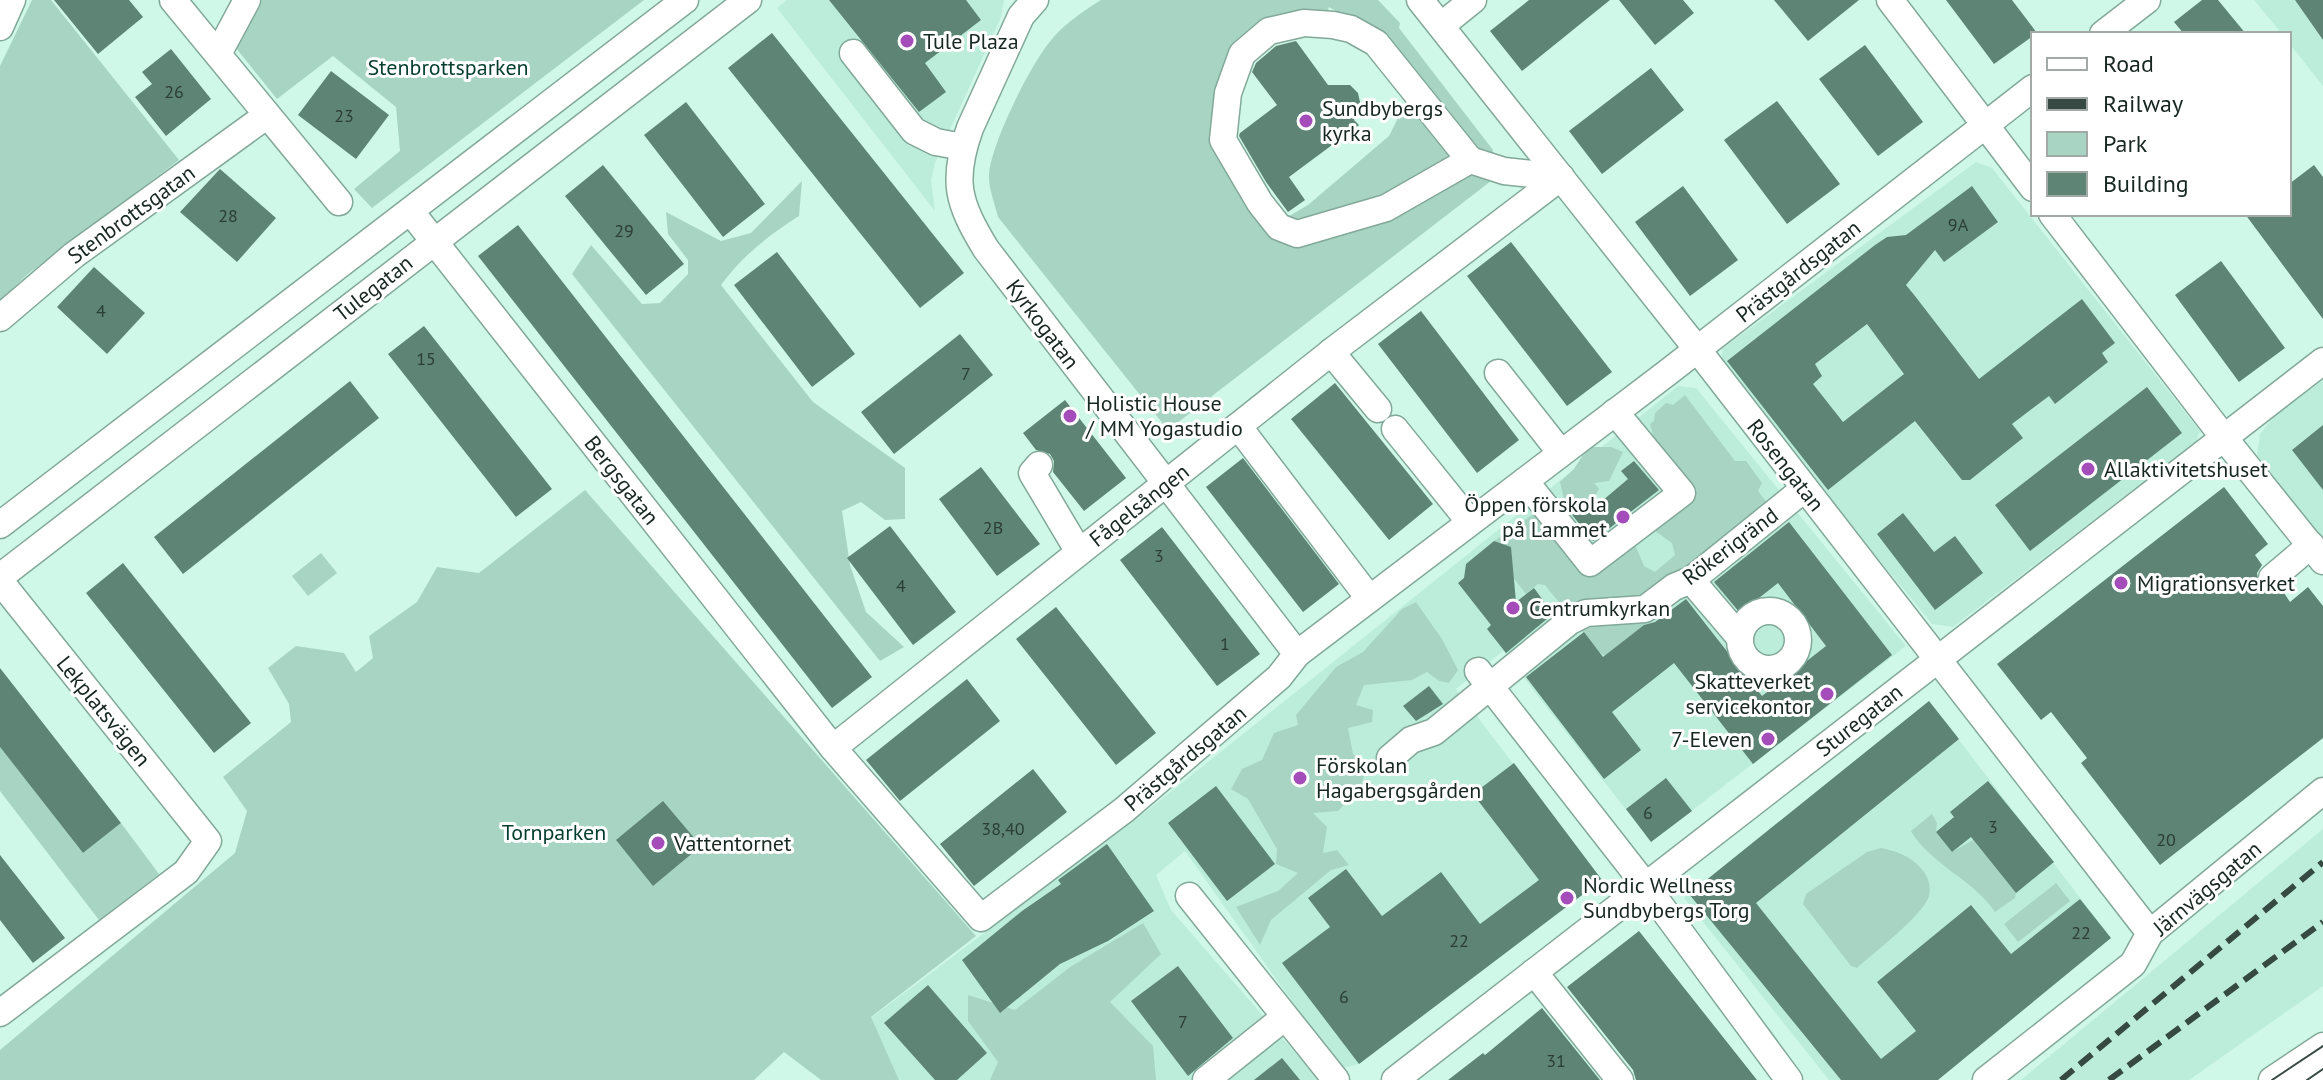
<svg xmlns="http://www.w3.org/2000/svg" width="2323" height="1080" font-family="'PT Sans',sans-serif">
<rect width="100%" height="100%" fill="#cff8e8"/>
<g fill="#bcedda">
<polygon points="787,0 1004,0 1001,17 935,163 931,180 935,211 777,8"/>
<polygon points="2254,0 2323,0 2323,86 2289,43 2289,34 2282,34"/>
<polygon points="1976,162 1992,168 2200,431 2196,442 1953,627 1932,624 1722,368 1722,349"/>
<polygon points="2323,379 2323,541 2257,455 2260,434 2273,418"/>
<polygon points="1678,386 1696,388 1906,646 1651,842 1503,651 1456,689 1602,880 1359,1064 1340,1069 1185,851 1156,875 1171,910 1319,1080 899,1080 871,1018 1153,806"/>
<polygon points="1929,701 2111,938 1935,1080 1829,1080 1684,898"/>
<polygon points="2323,829 2323,986 2189,1080 2021,1080"/>
</g>
<g fill="#a8d5c3" fill-rule="evenodd">
<polygon points="32,0 51,0 179,160 28,274 0,300 0,66"/>
<polygon points="262,0 644,0 372,208 354,189 400,151 396,107 333,56 277,99 236,48"/>
<path d="M1101,0h277l22,23 -1,5 94,122 -2,31 -323,249 -170,-213c-3,-13 -10,-29 -9,-43 3,-32 39,-104 59,-130 14,-19 34,-32 53,-44zM1329,7l32,19 43,43 1,35 -16,32 -81,69 -24,14 -57,-53 13,-127 86,-22z"/>
<path d="M802,181l-3,35c-30,19 -57,40 -78,69l92,117 92,66v51l-20,1 -24,-18 -19,9 8,54 16,47 38,35 -24,14 -308,-387 19,-29 51,59 18,-1 28,-29v-14l-20,-26 -2,-22 55,29 30,-8z"/>
<polygon points="1685,395 1735,461 1746,461 1762,483 1758,491 1768,504 1683,595 1605,656 1598,651 1545,585 1538,584 1526,594 1515,580 1509,577 1494,541 1542,508 1592,573 1634,542 1644,566 1655,572 1675,555 1672,543 1651,528 1690,496 1656,446 1650,424 1654,421 1655,413 1666,403 1673,405"/>
<polygon points="1588,447 1611,447 1623,452 1609,481 1594,483 1599,489 1591,503 1565,504 1560,482 1574,469"/>
<polygon points="585,490 976,936 871,1017 899,1080 821,1080 784,1052 754,1080 0,1080 0,1050 235,853 247,811 223,777 291,722 289,704 268,668 296,646 344,653 356,672 373,658 369,636 417,602 437,567 479,573"/>
<polygon points="321,553 337,573 308,596 292,576"/>
<polygon points="1416,602 1442,639 1458,670 1449,683 1439,681 1427,672 1412,680 1364,685 1356,705 1373,710 1372,722 1348,728 1353,754 1367,764 1361,787 1338,811 1313,813 1327,827 1323,853 1337,850 1349,865 1331,870 1271,920 1260,945 1236,907 1278,891 1298,873 1276,864 1277,849 1248,799 1231,789 1242,769 1262,760 1274,733 1298,725 1296,715 1336,667 1363,652 1402,609"/>
<polygon points="0,747 83,853 121,823 159,874 99,920 0,791"/>
<path d="M1932,814l5,9 -1,9 16,20 21,-12 43,53 -1,5 -20,14c-22,-33 -64,-47 -84,-81z"/>
<path d="M1881,848c19,4 31,9 43,24 5,7 7,16 5,24 -7,21 -55,56 -72,72l-6,-2 -48,-62 3,-10 61,-42z"/>
<polygon points="2056,883 2070,901 2018,942 2004,924"/>
<polygon points="1143,923 1161,954 1110,1002 1153,1046 1156,1080 990,1080 998,1062 968,1021 968,995 1015,1010 1070,967"/>
</g>
<g fill="#5e8475" fill-rule="evenodd">
<polygon points="54,0 129,0 143,17 98,54"/>
<polygon points="829,0 966,0 981,20 925,63 946,92 919,112"/>
<polygon points="1529,0 1610,0 1522,71 1490,31"/>
<polygon points="1619,0 1683,0 1694,13 1655,45"/>
<polygon points="1774,0 1859,0 1808,41"/>
<polygon points="1946,0 2012,0 2037,33 1994,64"/>
<polygon points="2202,0 2218,0 2246,34 2184,34 2174,22"/>
<polygon points="2295,0 2323,0 2323,40"/>
<polygon points="772,33 964,273 920,308 728,68"/>
<polygon points="1296,41 1328,85 1350,85 1358,93 1360,102 1354,120 1359,125 1289,177 1305,200 1288,212 1266,182 1239,136 1240,133 1277,105 1252,72 1256,63 1276,46"/>
<polygon points="1865,45 1923,122 1878,156 1819,79"/>
<polygon points="171,49 211,99 166,136 135,97 152,84 142,72"/>
<polygon points="1651,68 1684,110 1602,174 1569,131"/>
<polygon points="331,71 389,115 356,159 298,115"/>
<polygon points="1777,101 1840,184 1787,224 1724,140"/>
<polygon points="686,102 765,204 723,237 644,135"/>
<polygon points="603,165 684,264 646,295 565,196"/>
<polygon points="2314,165 2323,177 2323,319 2245,214 2289,214 2289,184"/>
<polygon points="220,169 276,218 237,262 180,212"/>
<polygon points="1683,186 1738,260 1690,296 1635,222"/>
<path d="M1972,186l26,36 -54,40 -9,-12 -29,35 9,11 64,83 103,-80 33,44 -13,10 6,9 -53,42 -6,-8 -37,28 11,14 -53,42h-8l-47,-59 -87,69 -101,-129 148,-116 12,-8 19,-2zM1867,324l37,50 -61,48 -30,-38 9,-8 -7,-12z"/>
<polygon points="518,225 872,677 832,708 478,256"/>
<polygon points="1511,242 1612,372 1567,406 1467,276"/>
<polygon points="777,252 855,354 812,387 734,285"/>
<polygon points="2221,261 2285,348 2239,382 2175,295"/>
<polygon points="94,267 145,313 107,354 57,307"/>
<polygon points="1421,311 1519,440 1477,473 1378,344"/>
<polygon points="424,326 552,489 516,517 388,354"/>
<polygon points="960,334 993,375 894,454 861,412"/>
<polygon points="350,381 379,418 183,574 154,537"/>
<polygon points="1335,383 1433,504 1389,540 1291,419"/>
<polygon points="2147,387 2182,433 2030,551 1995,505"/>
<polygon points="1065,400 1126,478 1084,511 1053,472 1054,461 1050,454 1036,450 1023,433"/>
<polygon points="2323,425 2323,490 2292,450"/>
<polygon points="1243,458 1339,584 1303,612 1206,487"/>
<polygon points="1634,461 1659,490 1593,541 1569,511 1581,502 1589,512 1628,479 1621,471"/>
<polygon points="981,467 1040,544 997,576 939,499"/>
<polygon points="2224,487 2268,544 2255,555 2262,565 2257,573 2259,588 2267,593 2282,590 2290,602 2308,587 2323,606 2323,738 2160,865 2081,763 2087,758 2051,712 2041,720 1997,664"/>
<polygon points="1903,513 1934,552 1955,536 1983,573 1935,610 1877,534"/>
<polygon points="1789,522 1892,655 1753,764 1674,663 1612,712 1641,750 1604,779 1526,677 1584,632 1603,657 1644,625 1655,622 1686,599 1762,696 1826,646 1778,583 1740,613 1714,582"/>
<polygon points="890,526 956,612 913,645 847,558"/>
<polygon points="1162,527 1260,654 1217,686 1120,560"/>
<polygon points="1494,541 1511,547 1516,602 1534,588 1553,614 1506,653 1487,629 1491,625 1458,583 1464,578 1466,564"/>
<polygon points="123,563 251,723 214,753 86,593"/>
<polygon points="1056,607 1156,733 1116,765 1016,639"/>
<polygon points="0,668 121,823 83,853 0,747"/>
<polygon points="967,679 1000,721 900,801 866,760"/>
<polygon points="1429,686 1443,704 1416,721 1403,706"/>
<polygon points="1929,701 1959,739 1756,903 1881,1059 1916,1031 1877,982 1971,905 2011,954 2080,899 2111,938 1938,1080 1841,1080 1689,894"/>
<polygon points="1514,763 1602,880 1359,1064 1282,963 1330,927 1308,898 1346,869 1382,916 1441,872 1480,924 1539,880 1473,794"/>
<polygon points="1033,769 1067,812 974,886 940,844"/>
<polygon points="1666,778 1692,811 1651,842 1626,809"/>
<polygon points="1988,781 2054,862 2016,893 1971,837 1952,852 1936,832 1954,817 1950,812"/>
<polygon points="1216,786 1275,864 1227,901 1168,823"/>
<polygon points="663,801 701,846 653,886 616,840"/>
<polygon points="1107,844 1154,911 1108,941 1060,964 1000,1013 962,960 1022,911 1061,884 1058,880"/>
<polygon points="0,855 65,938 33,963 0,920"/>
<polygon points="1639,931 1757,1080 1636,1080 1633,1070 1567,987"/>
<polygon points="1178,966 1233,1038 1188,1076 1131,1001"/>
<polygon points="928,985 987,1053 957,1080 935,1080 884,1023"/>
<polygon points="1542,1008 1600,1080 1448,1080 1483,1053 1485,1055"/>
<polygon points="1282,1058 1300,1080 1254,1080"/>
</g>
<g fill="none" stroke-linecap="round" stroke-linejoin="round">
<g stroke="#82a899" stroke-width="29">
<g id="minor">
<polyline points="173,0 339,202"/>
<path d="M1035,0l-14,16 -51,112c-19,53 -12,75 16,121l311,405"/>
<polyline points="1420,0 1697,349 2150,933"/>
<polyline points="1890,0 2033,188"/>
<polyline points="1442,25 1473,0"/>
<polyline points="0,27 12,0"/>
<polyline points="2103,34 2147,0"/>
<polyline points="853,53 914,131 936,142 963,147"/>
<polyline points="218,54 247,0"/>
<polyline points="1470,160 1386,208 1297,234 1279,227 1260,203 1223,140 1228,93 1242,54 1269,31 1304,23 1333,25 1351,29 1376,43 1470,160 1504,171 1561,177"/>
<polyline points="411,212 833,748 981,918 1124,810 1279,677 1297,654 1667,373 2033,88"/>
<polyline points="2052,214 2225,439 2323,561"/>
<polyline points="0,318 74,255 266,116"/>
<polyline points="1331,352 1378,409"/>
<polyline points="1498,373 1561,453"/>
<polyline points="1238,426 1369,598"/>
<polyline points="1395,429 1470,522"/>
<polyline points="1039,465 1032,473 1079,552"/>
<polyline points="1525,481 1590,563 1682,493 1615,412"/>
<polyline points="0,525 685,0"/>
<polyline points="0,577 748,0"/>
<polyline points="2272,578 2311,545"/>
<polyline points="1691,580 1737,634 1740,635"/>
<polyline points="0,581 208,841 186,872 0,1013"/>
<circle cx="1769" cy="640" r="29"/>
<polyline points="1478,671 1646,886 1789,1080"/>
<polyline points="833,748 1335,349 1561,177"/>
<polyline points="1390,758 1411,740 1434,732 1570,621 1586,613 1645,609 1674,587 1691,580 1804,489"/>
<polyline points="1189,896 1336,1080"/>
<polyline points="1534,972 1620,1080"/>
<polyline points="1206,1080 1285,1017"/>
<polyline points="1395,1080 2323,361"/>
<polyline points="1986,1080 2133,964 2150,933 2323,791"/>
<polyline points="2272,1080 2323,1046"/>
<polyline points="2307,1080 2323,1069"/>
</g>
</g>
<use href="#minor" stroke="#fff" stroke-width="26"/>
<g stroke="#364942" stroke-width="2">
<polyline points="2272,1080 2323,1046"/>
<polyline points="2307,1080 2323,1069"/>
</g>
<g stroke="#364942" stroke-width="6" stroke-dasharray="16 8" stroke-linecap="butt">
<polyline points="2061,1080 2323,862"/>
<polyline points="2109,1080 2323,922"/>
</g>
</g>
<g fill="#a44cb9" stroke="#fff" stroke-width="3">
<circle cx="907" cy="41" r="8"/>
<circle cx="1306" cy="121" r="8"/>
<circle cx="1070" cy="416" r="8"/>
<circle cx="2088" cy="469" r="8"/>
<circle cx="1623" cy="517" r="8"/>
<circle cx="2121" cy="583" r="8"/>
<circle cx="1513" cy="608" r="8"/>
<circle cx="1827" cy="694" r="8"/>
<circle cx="1768" cy="739" r="8"/>
<circle cx="1300" cy="778" r="8"/>
<circle cx="658" cy="843" r="8"/>
<circle cx="1567" cy="898" r="8"/>
</g>
<g text-anchor="middle" dominant-baseline="central" stroke-width="6" stroke-linejoin="round" paint-order="stroke">
<g font-size="18" fill="#2a3e37">
<text x="174" y="91">26</text>
<text x="344" y="115">23</text>
<text x="228" y="215">28</text>
<text x="1958" y="224">9A</text>
<text x="624" y="230">29</text>
<text x="101" y="310">4</text>
<text x="426" y="358">15</text>
<text x="966" y="373">7</text>
<text x="993" y="527">2B</text>
<text x="1159" y="555">3</text>
<text x="901" y="585">4</text>
<text x="1225" y="643">1</text>
<text x="1648" y="812">6</text>
<text x="1993" y="826">3</text>
<text x="1003" y="828">38,40</text>
<text x="2166" y="839">20</text>
<text x="2081" y="932">22</text>
<text x="1459" y="940">22</text>
<text x="1344" y="996">6</text>
<text x="1183" y="1021">7</text>
<text x="1556" y="1060">31</text>
</g>
<g font-size="22" fill="#182722" stroke="#fff" text-anchor="start">
<text x="923" y="41">Tule Plaza</text>
<text x="1322" y="108">Sundbybergs<tspan x="1322" dy="25">kyrka</tspan></text>
<text x="1086" y="403">Holistic House<tspan x="1086" dy="25">/ MM Yogastudio</tspan></text>
<text x="2104" y="469">Allaktivitetshuset</text>
<text x="1607" y="504" text-anchor="end">Öppen förskola<tspan x="1607" dy="25">på Lammet</tspan></text>
<text x="2137" y="583">Migrationsverket</text>
<text x="1529" y="608">Centrumkyrkan</text>
<text x="1811" y="681" text-anchor="end">Skatteverket<tspan x="1811" dy="25">servicekontor</tspan></text>
<text x="1752" y="739" text-anchor="end">7-Eleven</text>
<text x="1316" y="765">Förskolan<tspan x="1316" dy="25">Hagabergsgården</tspan></text>
<text x="674" y="843">Vattentornet</text>
<text x="1583" y="885">Nordic Wellness<tspan x="1583" dy="25">Sundbybergs Torg</tspan></text>
</g>
<g font-size="22" fill="#043d2e" stroke="#fff">
<text x="448" y="67">Stenbrottsparken</text>
<text x="554" y="832">Tornparken</text>
</g>
<g font-size="22" fill="#182722" stroke="#fff">
<text transform="translate(131 214) rotate(-36)">Stenbrottsgatan</text>
<text transform="translate(1798 271) rotate(-38)">Prästgårdsgatan</text>
<text transform="translate(373 288) rotate(-38)">Tulegatan</text>
<text transform="translate(1043 324) rotate(53)">Kyrkogatan</text>
<text transform="translate(1786 465) rotate(52)">Rosengatan</text>
<text transform="translate(622 480) rotate(52)">Bergsgatan</text>
<text transform="translate(1139 505) rotate(-38)">Fågelsången</text>
<text transform="translate(1730 546) rotate(-37)">Rökerigränd</text>
<text transform="translate(104 711) rotate(51)">Lekplatsvägen</text>
<text transform="translate(1859 720) rotate(-38)">Sturegatan</text>
<text transform="translate(1185 758) rotate(-40)">Prästgårdsgatan</text>
<text transform="translate(2207 888) rotate(-40)">Järnvägsgatan</text>
</g>
</g>
<rect x="2031" y="32" width="260" height="184" fill="#ffffff" stroke="#a3a9a7" stroke-width="2"/>
<rect x="2047" y="58" width="40" height="12" fill="#ffffff" stroke="#a3a9a7" stroke-width="2"/>
<text x="2103" y="72" font-size="24" fill="#182722">Road</text>
<rect x="2047" y="98" width="40" height="12" fill="#364942" stroke="#a3a9a7" stroke-width="2"/>
<text x="2103" y="112" font-size="24" fill="#182722">Railway</text>
<rect x="2047" y="132" width="40" height="24" fill="#a8d5c3" stroke="#a3a9a7" stroke-width="2"/>
<text x="2103" y="152" font-size="24" fill="#182722">Park</text>
<rect x="2047" y="172" width="40" height="24" fill="#5e8475" stroke="#a3a9a7" stroke-width="2"/>
<text x="2103" y="192" font-size="24" fill="#182722">Building</text>
</svg>
